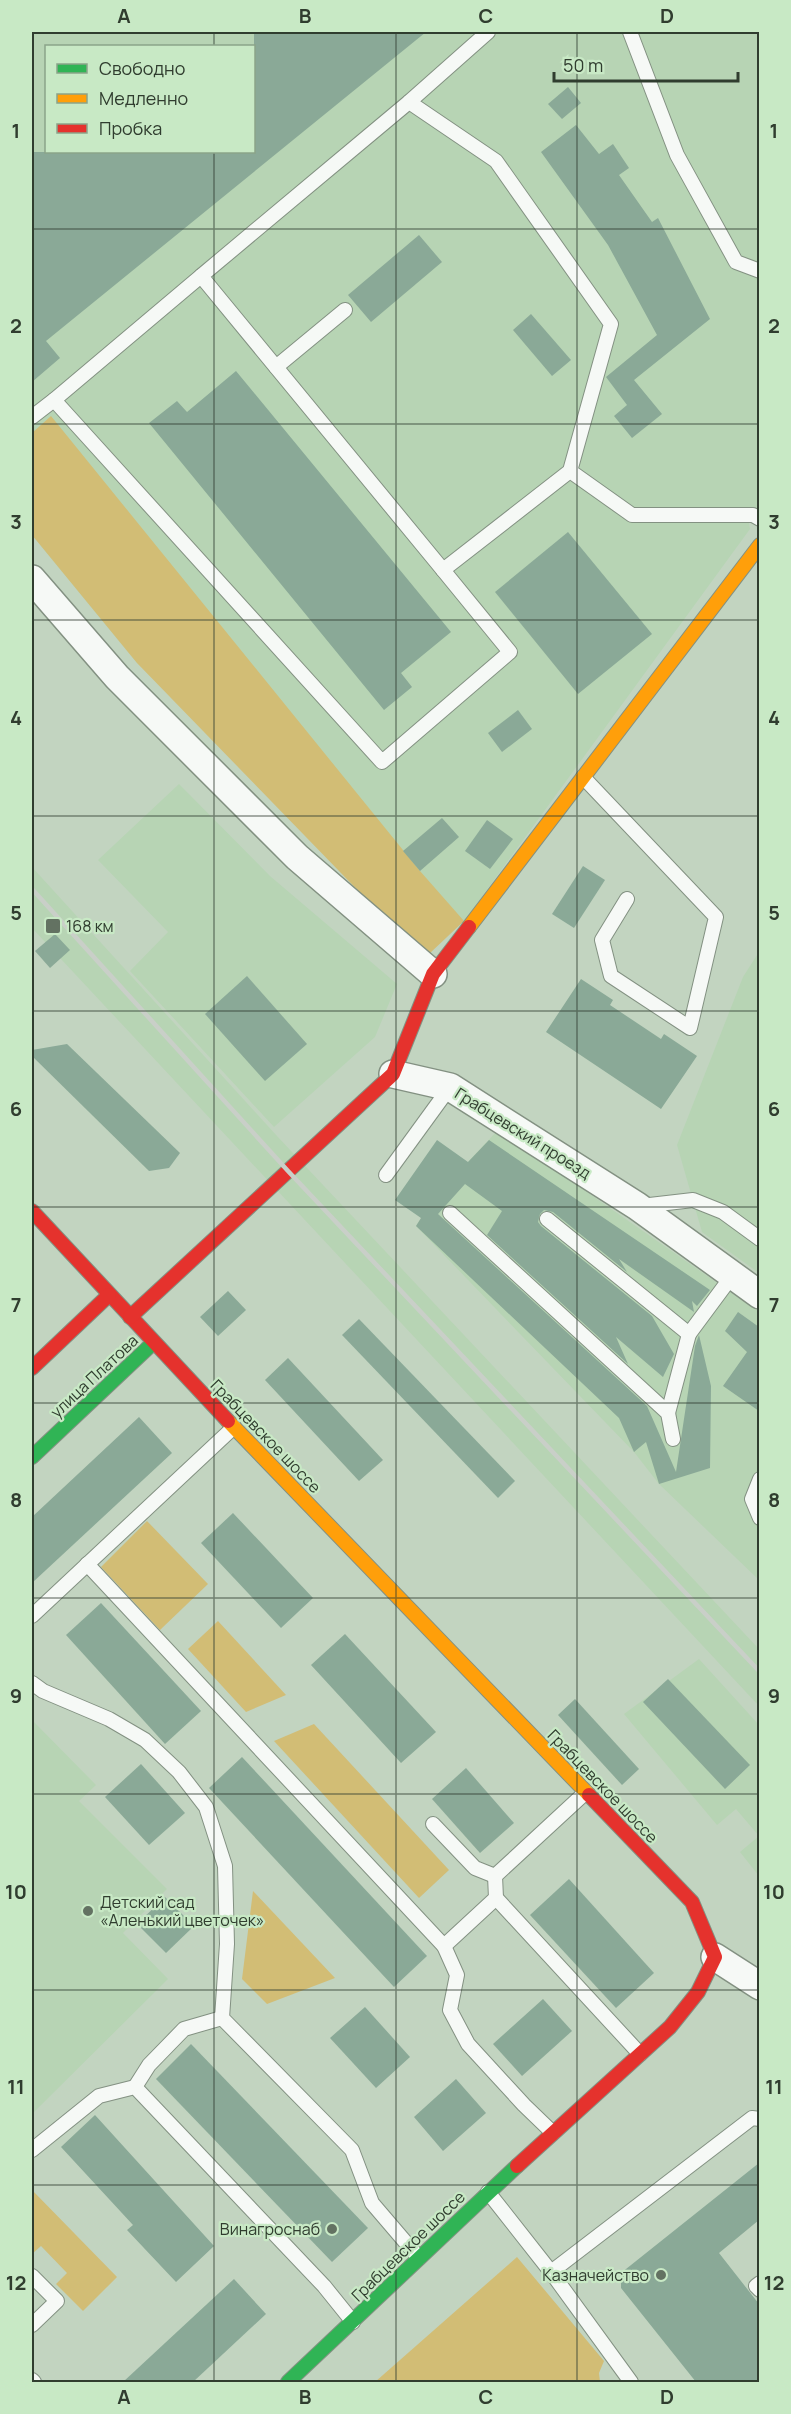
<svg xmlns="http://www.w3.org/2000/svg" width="791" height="2414" font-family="Manrope,sans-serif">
<rect width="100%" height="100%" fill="#c2d4c0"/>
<g fill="#b7d4b4" fill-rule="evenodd">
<path d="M32,32h727v476l-10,15 1,6 -286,392 -327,-258 -105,-128zM46,46h208v106h-208z"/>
<polygon points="179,784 270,876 397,984 375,1037 274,1127 130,971 168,932 98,860"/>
<polygon points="32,867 277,1136 759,1649 759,1706 32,928"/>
<polygon points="759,952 759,1273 702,1232 677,1145 743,977"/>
<polygon points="498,1130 759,1312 759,1580 659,1484 634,1452 416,1226 435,1197"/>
<polygon points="699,1659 759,1725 759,1876 740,1852 759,1836 736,1809 717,1825 624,1714"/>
<polygon points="32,1720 96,1785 79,1801 167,1889 123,1933 168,1979 32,2114"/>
</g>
<g fill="#d2bd75">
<polygon points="51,416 420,871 464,921 429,954 373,906 137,663 32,535 32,433"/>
<polygon points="147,1521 208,1584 160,1630 101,1567"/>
<polygon points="218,1621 286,1695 246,1712 188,1649"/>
<polygon points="314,1724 449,1870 419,1898 274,1741"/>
<polygon points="253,1891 335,1978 267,2004 242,1979"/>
<polygon points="32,2190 117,2277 83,2311 56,2284 67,2273 41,2246 32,2254"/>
<polygon points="517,2257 604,2361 599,2373 600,2382 375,2382"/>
</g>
<g fill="#8aa997">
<polygon points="254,32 426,32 46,341 60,358 32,382 32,152 254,152"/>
<polygon points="568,87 581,103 562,119 548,104"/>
<polygon points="576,125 599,154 613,144 629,168 619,175 652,222 658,218 710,319 634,380 662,414 632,438 614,416 627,405 606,377 657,335 608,245 541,152"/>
<polygon points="419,235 442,262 371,322 348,295"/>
<polygon points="531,314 571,360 552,376 513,330"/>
<polygon points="236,371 451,632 401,673 412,687 384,710 149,423 177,401 187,412"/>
<polygon points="568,532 652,634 578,694 495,592"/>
<polygon points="518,710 532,729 502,752 488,733"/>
<polygon points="442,818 459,837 420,871 403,851"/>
<polygon points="487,820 513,839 490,869 465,851"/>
<polygon points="583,866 605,880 574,928 552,914"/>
<polygon points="55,934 70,950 50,968 35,951"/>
<polygon points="247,976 307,1044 265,1081 205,1014"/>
<polygon points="581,979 613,1000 610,1005 661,1039 664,1034 697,1056 661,1109 546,1032"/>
<polygon points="67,1044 180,1153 169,1168 149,1171 32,1056 32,1050"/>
<polygon points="437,1140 468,1162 489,1140 710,1290 697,1306 692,1301 694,1312 619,1259 627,1272 553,1212 544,1210 540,1214 538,1222 541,1226 652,1316 674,1354 663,1377 616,1337 628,1364 487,1235 502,1211 465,1184 438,1214 647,1406 676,1472 695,1346 699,1335 711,1386 710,1468 659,1484 646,1442 634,1452 619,1418 416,1226 421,1218 395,1200"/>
<polygon points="228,1291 246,1310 218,1336 200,1317"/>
<polygon points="738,1312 759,1327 759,1411 723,1386 747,1352 725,1331"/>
<polygon points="359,1319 515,1481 498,1498 342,1335"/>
<polygon points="288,1358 383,1460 359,1481 265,1380"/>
<polygon points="139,1417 172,1453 32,1583 32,1517"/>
<polygon points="233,1513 313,1598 281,1628 201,1543"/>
<polygon points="101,1603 201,1711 165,1744 66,1635"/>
<polygon points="345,1634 436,1732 401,1763 311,1665"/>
<polygon points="668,1679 750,1765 725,1789 643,1702"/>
<polygon points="575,1699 639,1769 622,1785 558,1715"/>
<polygon points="242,1757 427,1956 394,1987 209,1788"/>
<polygon points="141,1764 185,1813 149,1845 105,1797"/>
<polygon points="466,1768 514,1823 480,1853 432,1799"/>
<polygon points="569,1879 654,1973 616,2008 530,1915"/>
<polygon points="165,1897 194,1926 166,1953 137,1924"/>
<polygon points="543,1999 572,2031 522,2076 493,2044"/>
<polygon points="365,2007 410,2057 376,2088 330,2038"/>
<polygon points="191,2044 368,2228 332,2262 156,2079"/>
<polygon points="456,2079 486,2113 443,2151 414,2117"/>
<polygon points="95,2115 214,2246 176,2282 127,2230 133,2225 61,2147"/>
<polygon points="759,2163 759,2220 719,2253 759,2304 759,2382 696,2382 621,2288 621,2273"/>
<polygon points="234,2279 266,2314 193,2382 123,2382"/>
</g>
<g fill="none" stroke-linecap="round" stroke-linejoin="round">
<g stroke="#839182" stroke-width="16">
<g id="lane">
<polyline points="630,32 677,155 736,262 760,271"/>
<polyline points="409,102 488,32"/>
<polyline points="201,276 54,400 382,762 510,652 443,570"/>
<polyline points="276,367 345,310"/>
<polyline points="32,417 54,400"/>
<polyline points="570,471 443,570 201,276 409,102 496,161 611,324 570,471 632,515 753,515 760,519"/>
<polyline points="583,777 716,917 690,1028 611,976 602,940 627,899"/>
<polyline points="386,1175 450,1087"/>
<polyline points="641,1206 693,1200 723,1212 760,1239"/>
<polyline points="450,1213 668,1413 673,1439"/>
<polyline points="547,1219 689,1334 668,1413"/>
<polyline points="689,1334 732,1276"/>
<polyline points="760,1479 752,1499 760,1518"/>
<polyline points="87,1564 444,1946 457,1975 450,2010 468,2044 524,2105 553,2133"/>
<polyline points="32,1616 234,1427"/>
<polyline points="32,1683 43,1691 109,1719 145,1740 179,1772 206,1807 225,1866 227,1944 222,2018 352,2150 372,2203 419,2258"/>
<polyline points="433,1824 475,1868 495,1876"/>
<polyline points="496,1898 640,2054"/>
<polyline points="444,1946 496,1898 495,1876 586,1792"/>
<polyline points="135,2087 149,2065 184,2029 222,2018"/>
<polyline points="32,2150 99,2096 135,2087 324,2286 353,2322"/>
<polyline points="488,2192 551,2272 631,2382"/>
<polyline points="551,2272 752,2118 760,2119"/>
<polyline points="32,2276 57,2301 32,2325"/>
<polyline points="760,2283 756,2286 760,2290"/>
<polyline points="32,2380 34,2382"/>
</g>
</g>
<g stroke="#839182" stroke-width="30">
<g id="street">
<polyline points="32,579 117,677 297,857 433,974"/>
<polyline points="393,1074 450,1087 637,1206 760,1295"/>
<polyline points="715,1957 760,1986"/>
</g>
</g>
<g stroke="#839182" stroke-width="16">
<g id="fast">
<polyline points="32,1457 153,1343"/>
<polyline points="288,2382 517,2166"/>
</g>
</g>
<g stroke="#839182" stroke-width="16">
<g id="slow">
<polyline points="469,927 760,545"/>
<polyline points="228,1421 589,1795"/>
</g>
</g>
<g stroke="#839182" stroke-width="16">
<g id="jam">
<polyline points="32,1211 228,1421"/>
<polyline points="130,1317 393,1074 433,974 469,927"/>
<polyline points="32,1368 109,1295"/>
<polyline points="517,2166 670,2027 698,1992 715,1957 692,1902 589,1795"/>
</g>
</g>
<use href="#lane" stroke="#f6f9f6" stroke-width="14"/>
<use href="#street" stroke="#f6f9f6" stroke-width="27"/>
<use href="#fast" stroke="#30b455" stroke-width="14"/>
<use href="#slow" stroke="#ff9f0a" stroke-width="14"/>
<use href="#jam" stroke="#e5322d" stroke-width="14"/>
<polyline stroke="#c9cfc8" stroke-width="4.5" points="32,889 288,1171 760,1672"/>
</g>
<path fill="none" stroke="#303d2f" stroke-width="1.5" stroke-opacity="0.55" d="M214,32v14M396,32v2350M577,32v2350M214,152v2230M32,229h728M32,424h728M32,620h728M32,816h728M32,1011h728M32,1207h728M32,1403h728M32,1598h728M32,1794h728M32,1990h728M32,2185h728"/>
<g fill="#637262" stroke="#c8e9c5" stroke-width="2">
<rect x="45" y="918" width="16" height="16" rx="3"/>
<circle cx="88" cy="1911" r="6"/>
<circle cx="332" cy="2229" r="6"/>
<circle cx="661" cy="2275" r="6"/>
</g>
<g text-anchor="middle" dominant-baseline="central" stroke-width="4.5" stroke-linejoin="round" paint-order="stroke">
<g font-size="16" fill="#303d2f" stroke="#c8e9c5" text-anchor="start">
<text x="66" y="926">168 км</text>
<text x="100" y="1902">Детский сад<tspan x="100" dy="18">«Аленький цветочек»</tspan></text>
<text x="320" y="2229" text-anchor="end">Винагроснаб</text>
<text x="649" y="2275" text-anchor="end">Казначейство</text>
</g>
<g font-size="16" fill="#303d2f" stroke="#c8e9c5">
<text transform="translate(523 1133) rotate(32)">Грабцевский проезд</text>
<text transform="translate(94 1376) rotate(-43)">улица Платова</text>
<text transform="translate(266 1436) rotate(46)">Грабцевское шоссе</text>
<text transform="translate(603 1786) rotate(46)">Грабцевское шоссе</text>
<text transform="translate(408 2246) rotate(-44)">Грабцевское шоссе</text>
</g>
</g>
<rect width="791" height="2414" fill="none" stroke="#c8e9c5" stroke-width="66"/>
<rect x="45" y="45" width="210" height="108" fill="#c8e9c5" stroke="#8ba489" stroke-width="1.5"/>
<rect x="57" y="64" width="30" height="9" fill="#30b455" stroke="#8ba489" stroke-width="1.5"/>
<text x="99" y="75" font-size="18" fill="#303d2f">Свободно</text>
<rect x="57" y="94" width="30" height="9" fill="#ff9f0a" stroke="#8ba489" stroke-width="1.5"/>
<text x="99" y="105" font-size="18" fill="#303d2f">Медленно</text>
<rect x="57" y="124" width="30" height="9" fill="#e5322d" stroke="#8ba489" stroke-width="1.5"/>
<text x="99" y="135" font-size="18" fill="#303d2f">Пробка</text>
<path d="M554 72v9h184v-9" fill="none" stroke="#303d2f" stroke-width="3"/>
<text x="563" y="72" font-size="18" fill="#303d2f" stroke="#c8e9c5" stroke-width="4.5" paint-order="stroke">50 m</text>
<rect x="33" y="33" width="725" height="2348" fill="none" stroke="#303d2f" stroke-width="2"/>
<g font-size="20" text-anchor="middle" font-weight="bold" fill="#303d2f">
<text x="124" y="23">A</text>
<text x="305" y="23">B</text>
<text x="486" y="23">C</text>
<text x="667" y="23">D</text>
<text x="16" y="138">1</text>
<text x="774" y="138">1</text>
<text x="16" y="333">2</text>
<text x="774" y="333">2</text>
<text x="16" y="529">3</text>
<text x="774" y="529">3</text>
<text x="16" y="725">4</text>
<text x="774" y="725">4</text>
<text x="16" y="920">5</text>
<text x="774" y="920">5</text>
<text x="16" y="1116">6</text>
<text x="774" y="1116">6</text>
<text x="16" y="1312">7</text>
<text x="774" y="1312">7</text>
<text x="16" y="1507">8</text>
<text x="774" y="1507">8</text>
<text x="16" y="1703">9</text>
<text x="774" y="1703">9</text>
<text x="16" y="1899">10</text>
<text x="774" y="1899">10</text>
<text x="16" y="2094">11</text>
<text x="774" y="2094">11</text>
<text x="16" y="2290">12</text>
<text x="774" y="2290">12</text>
<text x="124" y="2404">A</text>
<text x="305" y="2404">B</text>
<text x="486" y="2404">C</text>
<text x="667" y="2404">D</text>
</g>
</svg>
